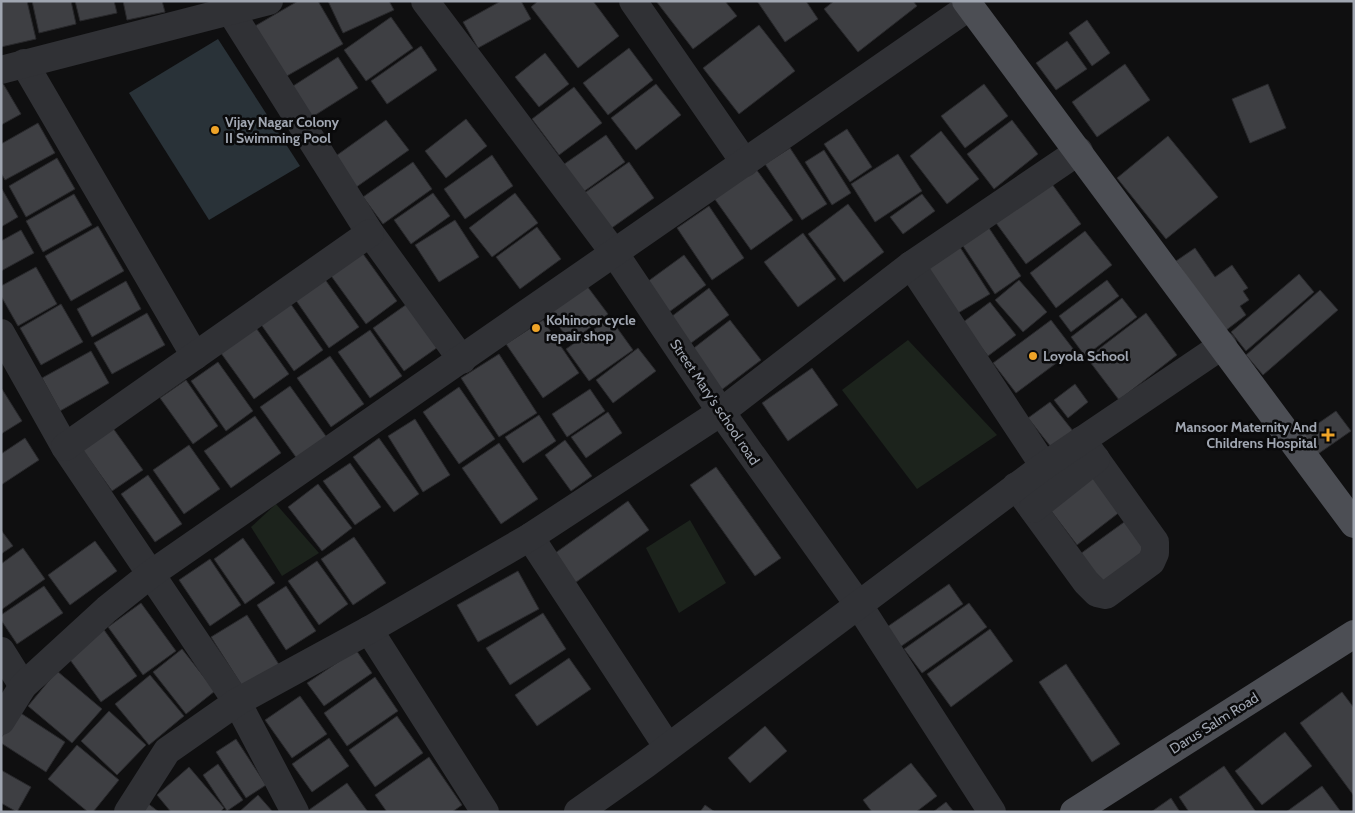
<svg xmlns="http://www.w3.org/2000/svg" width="1355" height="813" font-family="Cabin,sans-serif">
<rect width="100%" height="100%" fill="#0f0f10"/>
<g fill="#1c231c">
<polygon points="908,340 997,435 917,489 842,390"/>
<polygon points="276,504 319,553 282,576 251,527"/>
<polygon points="690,520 726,583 679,613 646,548"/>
</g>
<polygon fill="#293238" points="218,39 300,166 209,220 129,93"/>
<g fill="#3e3f43" stroke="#29292c">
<polygon points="1,1 27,1 36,39 1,47"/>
<polygon points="32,1 71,1 76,24 39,33"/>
<polygon points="75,1 114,1 117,13 80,21"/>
<polygon points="123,1 162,1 165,12 127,20"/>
<polygon points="298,1 318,1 343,44 285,77 255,26"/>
<polygon points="328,1 389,1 394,10 343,33"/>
<polygon points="501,1 521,1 531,19 478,48 463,22"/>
<polygon points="538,1 593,1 619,36 578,68 531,7"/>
<polygon points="656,1 725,1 737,16 693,49"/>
<polygon points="757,1 806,1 818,19 785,42"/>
<polygon points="834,1 913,1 917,6 858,52 824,9"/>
<polygon points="391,17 413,48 366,81 344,50"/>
<polygon points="1087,20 1110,53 1092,66 1069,33"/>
<polygon points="759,25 795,71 739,114 703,68"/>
<polygon points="1067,41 1087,69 1056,90 1036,63"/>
<polygon points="421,46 437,70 387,104 371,81"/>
<polygon points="629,48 653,80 608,115 583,83"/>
<polygon points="545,53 569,84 539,107 515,77"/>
<polygon points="338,57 358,88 309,119 290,88"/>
<polygon points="1125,64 1150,100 1097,137 1072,102"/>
<polygon points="1,80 21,114 1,125"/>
<polygon points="656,84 681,115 636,150 611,118"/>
<polygon points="984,84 1008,116 965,148 941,116"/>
<polygon points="1268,84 1286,128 1250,143 1232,99"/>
<polygon points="574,87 602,123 559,155 532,119"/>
<polygon points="466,119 487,146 446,178 425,151"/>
<polygon points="386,120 409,150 355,188 333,158"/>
<polygon points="1012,120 1038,154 994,189 967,154"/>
<polygon points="38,123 55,153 5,180 1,173 1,144"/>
<polygon points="847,129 872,167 850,182 824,144"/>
<polygon points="941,131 979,179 947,204 910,156"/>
<polygon points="606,135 625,162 579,195 560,167"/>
<polygon points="1168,136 1218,197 1166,239 1117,178"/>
<polygon points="790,148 827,204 802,220 765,164"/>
<polygon points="824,150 851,193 832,205 805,162"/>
<polygon points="898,154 922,191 875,222 851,184"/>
<polygon points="492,155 513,186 465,219 444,189"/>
<polygon points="57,158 75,189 26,217 9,186"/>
<polygon points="413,162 432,189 383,224 363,197"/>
<polygon points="629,162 654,198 606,232 580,196"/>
<polygon points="751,162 793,220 751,250 709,191"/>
<polygon points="1052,184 1081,224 1026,264 996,223"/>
<polygon points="2,189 18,217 1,227 1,190"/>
<polygon points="433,193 450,216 411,244 394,220"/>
<polygon points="515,193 538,223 492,257 469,228"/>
<polygon points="74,194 92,225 43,252 26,221"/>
<polygon points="922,194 935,211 903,234 890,217"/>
<polygon points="848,204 884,252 844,282 808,234"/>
<polygon points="709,206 744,258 712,280 677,228"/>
<polygon points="455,220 479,257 439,282 415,245"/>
<polygon points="987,225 1021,276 995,294 961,243"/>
<polygon points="98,226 124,271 71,301 45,256"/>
<polygon points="537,227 561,259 520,289 496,257"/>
<polygon points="21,230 34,253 1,271 1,241"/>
<polygon points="1085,231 1112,265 1056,308 1030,273"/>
<polygon points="803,233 836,279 798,307 764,262"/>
<polygon points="958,244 990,294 953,316 922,267"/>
<polygon points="1195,248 1215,277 1232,265 1248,288 1243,291 1249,300 1240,306 1246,315 1225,331 1176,261"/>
<polygon points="361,251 397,301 366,324 329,273"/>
<polygon points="684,255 706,285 669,312 647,282"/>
<polygon points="36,267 57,304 18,326 1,296 1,286"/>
<polygon points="1299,274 1314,292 1246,351 1231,332"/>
<polygon points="324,278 359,327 329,348 295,299"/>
<polygon points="1019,280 1047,312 1023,332 995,300"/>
<polygon points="1107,280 1119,296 1071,332 1059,316"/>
<polygon points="126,281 141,309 92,337 77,309"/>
<polygon points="587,286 608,314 571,342 549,314"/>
<polygon points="709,288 729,315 687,346 667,320"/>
<polygon points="1320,290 1338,310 1263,375 1246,355"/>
<polygon points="1122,298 1137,317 1085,356 1071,337"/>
<polygon points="990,302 1016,335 988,356 962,323"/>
<polygon points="290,303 323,350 294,371 260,323"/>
<polygon points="61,304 83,342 41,365 20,328"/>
<polygon points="407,304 438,347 404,371 373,328"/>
<polygon points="147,313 165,345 112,374 94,343"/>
<polygon points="1146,313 1177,355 1119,400 1087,358"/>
<polygon points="610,318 633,350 589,381 566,349"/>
<polygon points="543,320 579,373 543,398 506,344"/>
<polygon points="730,320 761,360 720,391 690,351"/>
<polygon points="1051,320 1074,350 1016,393 993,363"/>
<polygon points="254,325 289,374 254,399 218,349"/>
<polygon points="370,330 402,376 370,398 338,352"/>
<polygon points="638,348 656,371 613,403 596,380"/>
<polygon points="91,351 109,383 60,411 42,378"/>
<polygon points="499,354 537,413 499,437 461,378"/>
<polygon points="330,356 364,404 331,427 297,378"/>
<polygon points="218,362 253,411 226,431 191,381"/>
<polygon points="812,368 838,405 788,441 762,403"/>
<polygon points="186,380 218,426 193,444 160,398"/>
<polygon points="1075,384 1088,402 1068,418 1054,400"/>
<polygon points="290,386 328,439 298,460 260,407"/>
<polygon points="459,387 495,439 459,464 423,412"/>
<polygon points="2,389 22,421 1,434 1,390"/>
<polygon points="590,389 605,411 567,437 552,414"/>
<polygon points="1050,402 1073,431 1051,447 1028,418"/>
<polygon points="1336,411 1351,431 1315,456 1300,436"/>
<polygon points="608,412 622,433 586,458 571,437"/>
<polygon points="539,415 556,441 523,463 505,437"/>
<polygon points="255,416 281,453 231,488 204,451"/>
<polygon points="415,419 450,475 423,492 388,436"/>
<polygon points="110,424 143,470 112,491 79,445"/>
<polygon points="25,438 39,460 1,485 1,454"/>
<polygon points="379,438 419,494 394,512 353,457"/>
<polygon points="565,440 592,476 571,491 545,455"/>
<polygon points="499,443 538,499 501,524 462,468"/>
<polygon points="189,445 220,489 184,514 153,470"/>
<polygon points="350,463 381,507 355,525 323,481"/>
<polygon points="716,467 781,558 755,576 690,485"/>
<polygon points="1092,474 1121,511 1077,545 1048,507"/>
<polygon points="148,475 182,524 155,542 121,494"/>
<polygon points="318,484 352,528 322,551 288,507"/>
<polygon points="628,501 649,530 572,585 551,556"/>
<polygon points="1127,520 1149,549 1101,584 1080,554"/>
<polygon points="1,530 13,546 1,554"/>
<polygon points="354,537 386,583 353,605 321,559"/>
<polygon points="243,538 275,583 245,604 214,559"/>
<polygon points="95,541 117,571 70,605 48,575"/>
<polygon points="23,548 45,579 1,610 1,564"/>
<polygon points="210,559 241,605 210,626 179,580"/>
<polygon points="317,561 348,604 319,625 288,581"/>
<polygon points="518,571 539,609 478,642 457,605"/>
<polygon points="949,584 963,604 900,647 887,627"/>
<polygon points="44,586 63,613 17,644 1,620 1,615"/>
<polygon points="286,586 316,631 286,650 257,605"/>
<polygon points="141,603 176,651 143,675 108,627"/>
<polygon points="969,603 987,627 922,673 904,649"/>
<polygon points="543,613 566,649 510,685 486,648"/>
<polygon points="247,615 280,666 244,689 211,637"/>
<polygon points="102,627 137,676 101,702 65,653"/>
<polygon points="990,629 1013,661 951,707 927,674"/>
<polygon points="182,649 215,691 186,714 153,672"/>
<polygon points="356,650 372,673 324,706 307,683"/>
<polygon points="569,658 591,689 537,726 515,695"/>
<polygon points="1066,664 1120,744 1092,762 1039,682"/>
<polygon points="57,671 102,709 72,743 28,706"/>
<polygon points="150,675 184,716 149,745 115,704"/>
<polygon points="375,677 398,711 347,746 324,713"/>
<polygon points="1342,692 1354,708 1354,796 1300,723"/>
<polygon points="300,696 327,734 292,758 265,720"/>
<polygon points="109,711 146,745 117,775 81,741"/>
<polygon points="19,712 65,742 46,772 1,743 1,738"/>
<polygon points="397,716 423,753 375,787 349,750"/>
<polygon points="765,726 787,751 750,783 728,758"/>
<polygon points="1285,732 1312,766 1262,805 1235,771"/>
<polygon points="329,738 349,766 312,792 292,764"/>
<polygon points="236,739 266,785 246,798 216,752"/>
<polygon points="77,745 119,780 93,812 88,812 48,779"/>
<polygon points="429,757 462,805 452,812 387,812 375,795"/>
<polygon points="911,763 937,796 916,812 872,812 863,800"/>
<polygon points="218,764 243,800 227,811 203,775"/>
<polygon points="1224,766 1256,812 1189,812 1179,797"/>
<polygon points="189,767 224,808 220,812 171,812 157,795"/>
<polygon points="1,770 31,787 17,812 1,803"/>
<polygon points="347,783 368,812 306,812"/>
<polygon points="1322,786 1341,812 1286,812"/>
<polygon points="258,795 273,812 239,812"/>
<polygon points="1171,798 1180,812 1151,812"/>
<polygon points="146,802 159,812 138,812"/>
<polygon points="946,802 954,812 933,812"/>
<polygon points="705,805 715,812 700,812"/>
</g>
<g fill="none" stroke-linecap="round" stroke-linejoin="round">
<g stroke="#303135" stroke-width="28">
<polyline points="425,1 615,254 721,412 858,604 992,812"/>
<polyline points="633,1 745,163"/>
<polyline points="231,12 370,233 462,360"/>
<polyline points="24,63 195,356"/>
<polyline points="1,70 269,1"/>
<polyline points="911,265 1044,466"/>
<polyline points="1,333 65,447 237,702 295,812"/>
<polyline points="65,447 370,233"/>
<polyline points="1016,486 1086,582 1097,593 1106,595 1151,562 1155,553 1155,542 1082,440"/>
<polyline points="1033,509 1096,459"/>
<polyline points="530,537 667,746"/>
<polyline points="369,630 485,812"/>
<polyline points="1,651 23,686"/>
<polyline points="1,721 23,686 107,609 151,574 970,6"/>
<polyline points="128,812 167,751 237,702 369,630 530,537 721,412 911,265 1079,151"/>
<polyline points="578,812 646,764 1044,466 1223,345"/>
</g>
<g stroke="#4c4e54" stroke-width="28">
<polyline points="966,1 1354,524"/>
<polyline points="1074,812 1354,634"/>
</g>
</g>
<g fill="#efa428" stroke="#0a0a0b" stroke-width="2">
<circle cx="215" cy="130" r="5"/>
<circle cx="536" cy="328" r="5"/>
<circle cx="1033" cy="356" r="5"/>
<path d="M1325.5 427.5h5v5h5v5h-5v5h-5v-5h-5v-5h5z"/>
</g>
<g text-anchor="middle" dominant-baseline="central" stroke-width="5" stroke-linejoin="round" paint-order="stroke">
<g font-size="14" font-weight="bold" fill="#a0a6b1" stroke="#0a0a0b" text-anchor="start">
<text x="225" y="122">Vijay Nagar Colony<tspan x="225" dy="16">II Swimming Pool</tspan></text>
<text x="546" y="320">Kohinoor cycle<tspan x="546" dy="16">repair shop</tspan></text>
<text x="1043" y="356">Loyola School</text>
<text x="1317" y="427" text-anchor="end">Mansoor Maternity And<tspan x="1317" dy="16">Childrens Hospital</tspan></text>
</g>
<g font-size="14" fill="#a0a6b1" stroke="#0a0a0b">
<text transform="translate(715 402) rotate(56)">Street Mary's school road</text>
<text transform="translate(1214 723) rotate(-32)">Darus Salm Road</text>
</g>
</g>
<rect width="1355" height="813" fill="none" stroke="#a0a6b1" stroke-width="5"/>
</svg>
